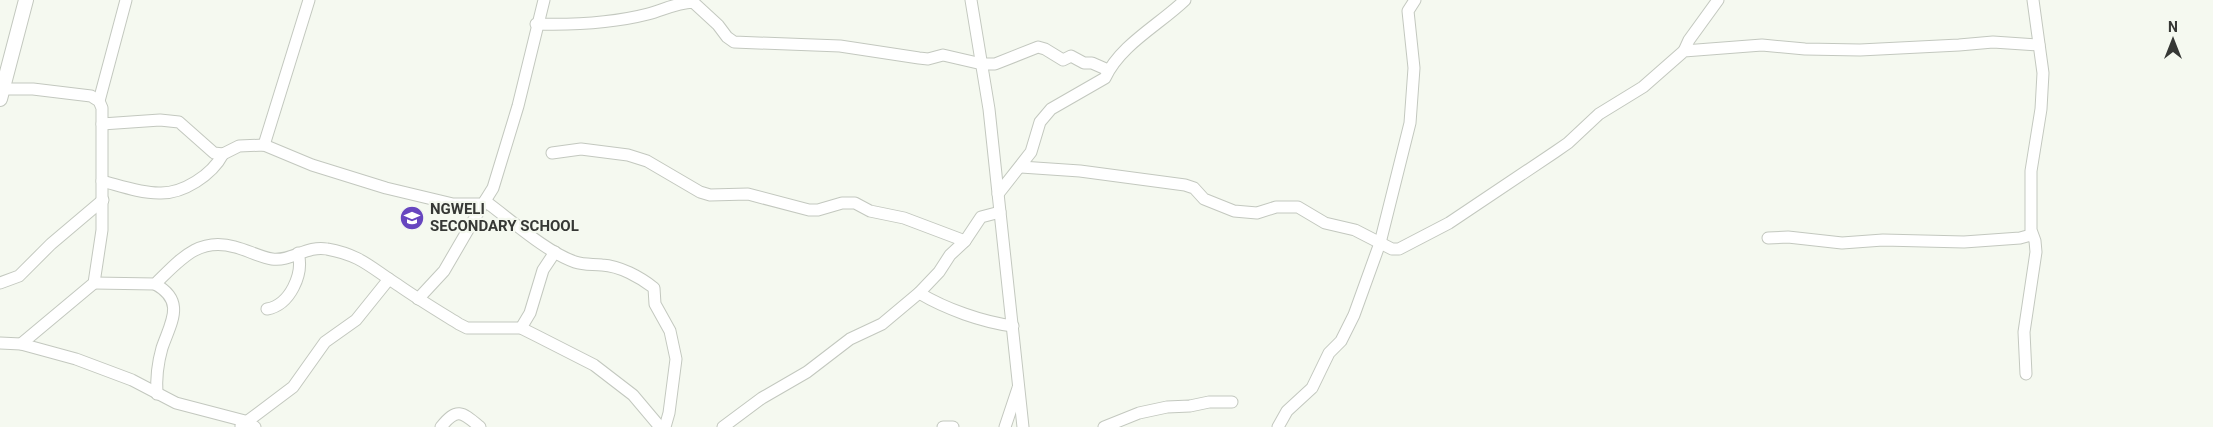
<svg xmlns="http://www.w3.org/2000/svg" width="2213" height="427" font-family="Roboto,sans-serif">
<rect width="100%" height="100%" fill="#f5f9f0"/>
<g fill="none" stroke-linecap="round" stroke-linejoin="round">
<g stroke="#c3c8bf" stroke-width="13">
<g id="minor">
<polyline points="971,0 989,109 1023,427"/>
<path d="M536,24c36,1 77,-1 112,-10 15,-4 28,-11 45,-12l25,23 9,12 7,5 106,4 79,12 9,1 15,-4 39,9h13l43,-17 7,2 18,11 8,-4 13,7h8l16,7"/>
<polyline points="1684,51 1689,40 1718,0"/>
<polyline points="0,89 33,89 91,96 99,101 102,108 102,230 94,283 21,344"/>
<polyline points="99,101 126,0"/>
<polyline points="102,124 160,120 179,122 214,153 223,154 239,146 264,145 312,165 386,188 453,204 483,204 493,188 518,106 544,0"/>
<polyline points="264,145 309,0"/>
<polyline points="552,153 581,149 628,155 647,161 700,192 710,195 748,194 809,210 818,210 842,203 855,203 870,211 904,218 965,241"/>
<polyline points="1021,167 1080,171 1185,185 1194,188 1204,199 1234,211 1257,213 1276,207 1298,207 1325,223 1355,230 1392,249 1399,249 1449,223 1555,152 1568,143 1599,114 1643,87 1684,51 1762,45 1805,49 1860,50 1959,45 1993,42 2039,45"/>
<path d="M102,181c19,5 38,12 57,12 24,1 53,-18 64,-39"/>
<path d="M998,194l33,-42 9,-30 11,-13 54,-31c15,-33 54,-53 80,-78"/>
<path d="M485,201c26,19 61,51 90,61 9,3 17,2 27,3 18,1 38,12 52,23l1,16 15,27 6,28 -7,54 -4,14"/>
<polyline points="1768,238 1788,237 1842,243 1883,240 1964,242 2020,238 2031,235"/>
<polyline points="0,283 19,276 51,244 103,200"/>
<path d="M94,283l61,1c24,-23 43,-48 80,-37 12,3 25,10 37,12 19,3 35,-14 55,-10 34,6 44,19 71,36 20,14 40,26 61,39l8,4h54l16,8 57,29 39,30 27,32"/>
<path d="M155,284c31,17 16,38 7,64 -4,14 -6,31 -5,46"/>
<path d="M919,293c27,16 63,29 94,33"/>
<polyline points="418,299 444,271 483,204"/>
<path d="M267,309c23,-4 37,-35 31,-56"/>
<polyline points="521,328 530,313 543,270 555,252"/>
<polyline points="0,343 21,344 76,359 132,380 176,403 245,421 255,427"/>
<polyline points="2026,374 2024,332 2036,252 2035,241 2031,230 2031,171 2041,109 2043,73 2033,0"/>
<polyline points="241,426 293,387 325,342 356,320 389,279"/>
<path d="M441,427c16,-20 21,-15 39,0"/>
<polyline points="723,427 762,398 807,372 850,339 882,324 919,293 939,272 950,255 965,241 981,217 1000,212"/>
<polyline points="943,427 953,427"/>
<polyline points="1005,427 1018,388"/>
<polyline points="1104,427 1139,413 1167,407 1190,406 1209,402 1232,402"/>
<polyline points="1278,427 1287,411 1312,388 1329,353 1341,341 1354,315 1380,243 1410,123 1414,68 1408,11 1415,0"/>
</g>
</g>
<g stroke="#c3c8bf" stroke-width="16">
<polyline id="major" points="0,99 26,0"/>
</g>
<use href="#minor" stroke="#fff" stroke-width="11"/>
<use href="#major" stroke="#fff" stroke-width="14"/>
</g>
<defs>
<g id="school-disc" transform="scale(1.25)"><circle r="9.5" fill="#6746bf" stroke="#f5f9f0"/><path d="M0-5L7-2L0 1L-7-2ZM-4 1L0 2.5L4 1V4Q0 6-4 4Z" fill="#fff"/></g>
</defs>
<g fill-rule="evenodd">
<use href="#school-disc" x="412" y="218"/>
</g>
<g text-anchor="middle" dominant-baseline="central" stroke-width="4.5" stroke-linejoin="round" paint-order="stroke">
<g font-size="15" font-weight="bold" fill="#363835" stroke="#f5f9f0" text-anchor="start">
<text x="430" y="209">NGWELI<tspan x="430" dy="17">SECONDARY SCHOOL</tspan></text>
</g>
</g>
<g transform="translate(2173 40)" stroke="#f5f9f0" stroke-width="4" paint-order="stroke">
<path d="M0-4L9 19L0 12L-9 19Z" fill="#363835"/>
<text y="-8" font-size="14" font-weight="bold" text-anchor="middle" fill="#363835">N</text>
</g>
</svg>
